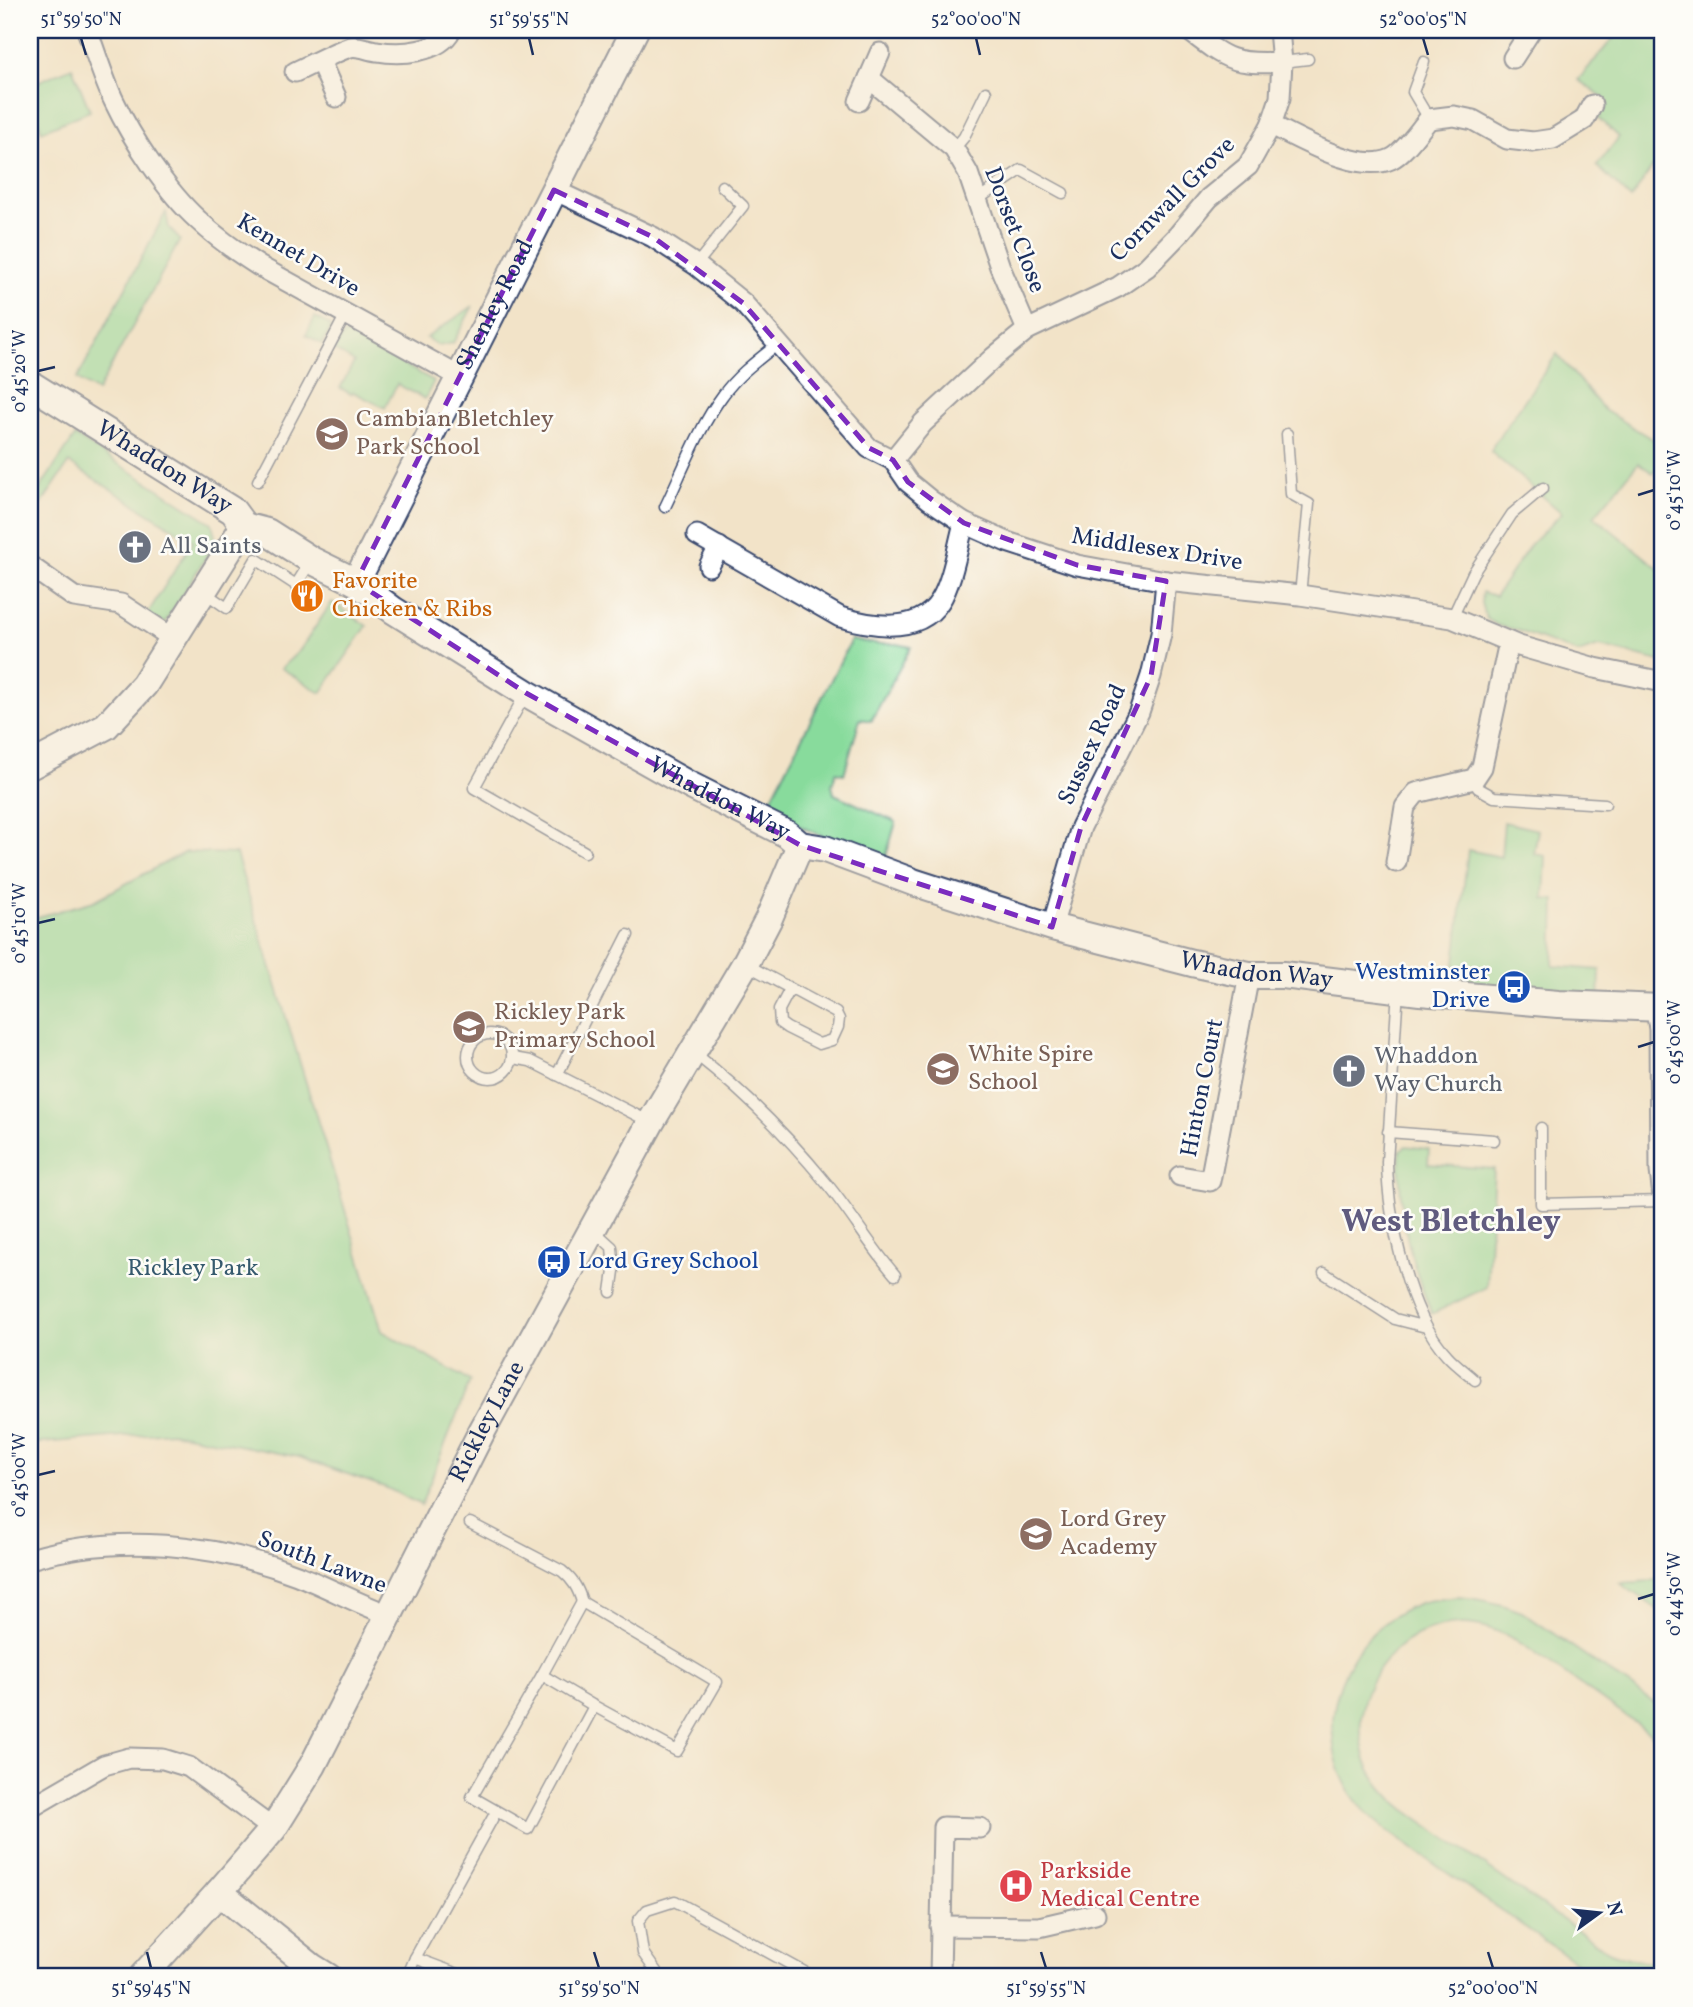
<svg xmlns="http://www.w3.org/2000/svg" width="1693" height="2007" font-family="Vollkorn,serif">
<rect width="100%" height="100%" fill="#fdfcf7"/>
<filter id="ink" filterUnits="userSpaceOnUse"><feTurbulence type="fractalNoise" baseFrequency=".0143" numOctaves="2"/><feDisplacementMap in="SourceGraphic" scale="14" xChannelSelector="R" yChannelSelector="G"/><feConvolveMatrix kernelMatrix="1 2 1 2 8 2 1 2 1" color-interpolation-filters="sRGB"/></filter>
<filter id="wash" filterUnits="userSpaceOnUse"><feTurbulence type="fractalNoise" baseFrequency=".00686" numOctaves="4" result="noise"/><feDisplacementMap in="SourceGraphic" scale="28" xChannelSelector="R" yChannelSelector="G"/><feGaussianBlur stdDeviation="1.57" result="paint"/><feColorMatrix in="noise" values="0 0 0 0 0 0 0 0 0 0 0 0 0 0 0 0 0 1.4 0 .05"/><feComposite in="paint" operator="in"/></filter>
<g filter="url(#wash)">
<rect width="100%" height="100%" fill="#f2e3c8"/>
<g fill="#88db9c" stroke="#52857d" stroke-width="2">
<polygon points="1620,30 1663,30 1663,151 1631,199 1597,166 1619,137 1598,118 1603,97 1578,80"/>
<polygon points="72,67 90,111 42,131 30,103 30,85"/>
<polygon points="166,212 169,228 180,240 97,392 77,379"/>
<polygon points="473,306 453,343 439,346 426,338"/>
<polygon points="315,317 330,325 329,332 322,344 306,335"/>
<polygon points="346,333 434,381 425,399 397,384 385,408 353,392 351,394 340,388 354,362 334,350 341,338"/>
<polygon points="1557,354 1604,410 1657,442 1663,435 1663,459 1653,473 1638,463 1594,516 1663,572 1663,662 1599,646 1578,653 1517,630 1499,626 1487,619 1483,610 1481,603 1482,592 1495,596 1531,544 1562,513 1491,452 1494,444"/>
<polygon points="75,436 212,523 216,541 165,623 146,616 193,541 69,463 30,521 30,503"/>
<polygon points="332,602 367,626 321,693 281,668 300,650"/>
<polygon points="851,640 877,644 897,644 911,647 871,721 860,719 844,774 836,772 832,785 834,794 896,822 884,863 765,811"/>
<polygon points="1504,822 1538,830 1534,854 1546,856 1544,899 1555,900 1553,966 1600,970 1599,1003 1452,987 1468,850 1501,857"/>
<polygon points="185,852 236,854 382,1331 470,1381 421,1505 387,1488 299,1457 171,1432 30,1444 30,919 94,901"/>
<path d="M1406,1146l23,3 -1,15 66,5 -7,118 -55,27c-22,-51 -35,-108 -32,-164z"/>
<polygon points="1663,1576 1663,1613 1620,1583 1652,1581"/>
<path d="M1458,1597c23,1 42,6 64,15l141,97v33l-147,-102c-8,-4 -16,-8 -25,-11 -70,-24 -141,42 -129,113 2,7 2,15 5,21 8,18 21,33 37,46l202,141c19,8 36,13 57,12v15h-63l-12,-6 -198,-138c-14,-11 -28,-23 -38,-38 -45,-70 -7,-165 68,-192 12,-4 26,-4 38,-6z"/>
</g>
</g>
<g filter="url(#ink)">
<g fill="none" stroke-linecap="round" stroke-linejoin="round">
<g stroke="#3b4a6e" stroke-width="13">
<g id="lane">
<polyline points="1282,62 1308,59"/>
<polyline points="1424,62 1413,92 1429,119"/>
<polyline points="954,149 964,137 986,92"/>
<polyline points="978,199 1021,170 1063,193"/>
<polyline points="696,265 743,206 722,186"/>
<polyline points="1287,434 1291,494 1309,504 1300,595"/>
<polyline points="258,481 346,314"/>
<path d="M665,507c17,-35 34,-80 58,-112 15,-21 36,-36 56,-52"/>
<polyline points="204,592 227,608 256,559 296,585 311,561"/>
<polyline points="1452,618 1473,573 1512,514 1543,488"/>
<polyline points="526,693 474,788 585,852"/>
<polyline points="1474,779 1478,788 1494,797 1605,804"/>
<polyline points="747,965 836,1013 839,1019 838,1027 832,1040 819,1044 787,1028 780,1023 779,1010 790,989"/>
<path d="M1398,989l-11,173c1,56 21,152 60,193 8,9 19,17 28,25"/>
<circle cx="490" cy="1056" r="22"/>
<path d="M693,1052c50,39 94,83 134,132 24,29 43,62 68,91"/>
<polyline points="513,1058 530,1061 650,1122"/>
<polyline points="557,1075 628,935"/>
<polyline points="1541,1128 1541,1204 1663,1201"/>
<polyline points="1388,1132 1494,1140"/>
<polyline points="592,1229 612,1247 614,1271 611,1292"/>
<polyline points="1324,1273 1395,1319 1426,1327"/>
<path d="M470,1523l92,48c11,9 16,17 20,31"/>
<polyline points="542,1675 582,1602 717,1682 677,1751 594,1706"/>
<polygon points="542,1675 594,1706 528,1829 472,1797"/>
<polyline points="415,1958 466,1977"/>
<polyline points="407,1977 415,1958 496,1812"/>
<polyline points="660,1977 643,1953 638,1921 647,1910 675,1901 808,1974 809,1977"/>
</g>
</g>
<g stroke="#3b4a6e" stroke-width="23">
<g id="street">
<path d="M87,30c9,23 16,48 27,71 18,38 53,91 84,119 19,18 39,32 61,46l201,111"/>
<path d="M1188,30c38,29 44,35 94,32"/>
<polyline points="1513,58 1531,30"/>
<polyline points="320,61 336,97"/>
<path d="M295,72c18,-8 37,-19 55,-25 8,-2 18,3 27,4 23,4 62,2 74,-21"/>
<polyline points="869,78 954,149 968,173 1000,267 1027,330"/>
<polyline points="859,101 880,53"/>
<path d="M1271,125c30,14 87,49 120,34 13,-6 28,-29 38,-40l25,-3 19,4 34,19 26,3 20,-3 31,-19 8,-15"/>
<polyline points="554,190 653,237 696,265 743,303 869,448 893,460 908,482 930,500 964,523 1007,542 1077,565 1166,581 1300,595 1452,618 1519,646 1595,668 1663,682"/>
<polyline points="893,460 923,423 994,357 1027,330 1118,287 1147,267 1178,235 1209,198 1248,166 1271,125 1280,98 1282,62 1279,30"/>
<path d="M697,535l143,82c31,9 79,18 100,-16 12,-18 18,-56 24,-78"/>
<polyline points="30,566 74,597 121,604 174,639"/>
<polyline points="709,566 719,547"/>
<polyline points="1396,862 1405,807 1416,793 1474,779 1482,767 1509,642"/>
<polyline points="1052,927 1081,827 1139,712 1151,676 1161,634 1166,581"/>
<polyline points="1656,1008 1659,1029 1660,1171 1663,1197"/>
<polyline points="1180,1176 1210,1181 1249,975"/>
<path d="M30,1559c86,-26 184,-16 267,16 31,12 61,29 93,40"/>
<polyline points="30,1808 104,1765 129,1758 163,1759 189,1767 273,1829"/>
<polyline points="940,1926 1039,1927 1095,1914"/>
<polyline points="940,1977 943,1827 980,1828"/>
</g>
</g>
<g stroke="#3b4a6e" stroke-width="30">
<g id="secondary">
<path id="s1" d="M30,384l203,127 11,15 23,6 44,28 45,22 37,28 133,83 163,92 98,49 13,11 25,4 88,33 139,45 140,36 57,12h34l137,17 138,12 105,4"/>
<path id="s2" d="M356,582l279,-552"/>
<polyline points="30,766 106,726 144,685 244,526"/>
<polyline points="219,1892 312,1967 328,1977"/>
<path id="s3" d="M142,1977l77,-85 54,-63 40,-64 168,-332 170,-311 94,-158 24,-46 31,-73"/>
</g>
</g>
<use href="#lane" stroke="#fff" stroke-width="10"/>
<use href="#street" stroke="#fff" stroke-width="19"/>
<use href="#secondary" stroke="#fff" stroke-width="26"/>
</g>
</g>
<path d="M0 0H1693V2007H0ZM554,190l99,47 90,66 126,145 24,12 15,22 56,41 113,42 89,16 -15,95 -70,151 -29,100 -252,-82 -274,-152 -170,-111z" fill="#f2e3c8" fill-opacity=".55" fill-rule="evenodd"/>
<path fill="none" stroke="#7b2cbf" stroke-width="5" stroke-dasharray="14 9" stroke-linejoin="round" d="M554,190l99,47 90,66 126,145 24,12 15,22 56,41 113,42 89,16 -15,95 -70,151 -29,100 -252,-82 -274,-152 -170,-111z"/>
<path fill="none" stroke="#1b2f5e" stroke-width="2.5" d="M81,38l5,17M529,38l4,17M976,38l4,17M1423,38l5,17M38,371l17,-4M1638,495l16,-5M38,923l17,-4M1638,1047l16,-5M38,1475l17,-4M1638,1599l16,-5M147,1952l4,16M594,1952l5,16M1041,1952l5,16M1488,1952l5,16"/>
<defs>
<g id="school-disc" transform="scale(1.75)"><circle r="9.5" fill="#8d6e63" stroke="#fdfcf7"/><path d="M0-5L7-2L0 1L-7-2ZM-4 1L0 2.5L4 1V4Q0 6-4 4Z" fill="#fff"/></g>
<g id="church-disc" transform="scale(1.75)"><circle r="9.5" fill="#6b7280" stroke="#fdfcf7"/><path d="M-1.2-6h2.4v3.5h3.3v2.4h-3.3V6h-2.4V-.1h-3.3v-2.4h3.3Z" fill="#fff"/></g>
<g id="restaurant-disc" transform="scale(1.75)"><circle r="9.5" fill="#e8710a" stroke="#fdfcf7"/><path d="M-5-6h1v4h1v-4h1v4h1v-4h1v5L-1.5 .5V6h-2V.5L-5-1ZM5-6V6H3V1.5H1.5Q1.5-4 5-6Z" fill="#fff"/></g>
<g id="bus-disc" transform="scale(1.75)"><circle r="9.5" fill="#1a4fb4" stroke="#fdfcf7"/><path d="M-5-6H5V4H4V6H2V4H-2V6H-4V4H-5ZM-3.5-4V0h7V-4ZM-3.5 1.2v1.5H-2V1.2ZM2 1.2v1.5H3.5V1.2Z" fill="#fff"/></g>
<g id="hospital-disc" transform="scale(1.75)"><circle r="9.5" fill="#e0444e" stroke="#fdfcf7"/><path d="M-5-5h3v3.5h4V-5h3V5h-3V1.5h-4V5h-3Z" fill="#fff"/></g>
</defs>
<g fill-rule="evenodd">
<use href="#school-disc" x="332" y="434"/>
<use href="#church-disc" x="135" y="547"/>
<use href="#restaurant-disc" x="307" y="596"/>
<use href="#bus-disc" x="1514" y="987"/>
<use href="#school-disc" x="469" y="1027"/>
<use href="#school-disc" x="943" y="1069"/>
<use href="#church-disc" x="1349" y="1071"/>
<use href="#bus-disc" x="554" y="1262"/>
<use href="#school-disc" x="1036" y="1534"/>
<use href="#hospital-disc" x="1016" y="1886"/>
</g>
<g text-anchor="middle" dominant-baseline="central" stroke-width="5" stroke-linejoin="round" paint-order="stroke">
<g font-size="24" fill="#1b2f5e" stroke="#fdfcf7">
<text transform="translate(1173 200) rotate(-45)">Cornwall Grove</text>
<text transform="translate(1014 230) rotate(69)">Dorset Close</text>
<text transform="translate(298 256) rotate(31)">Kennet Drive</text>
<text stroke="none"><textPath href="#s2" startOffset="310">Shenley Road</textPath></text>
<text stroke="none"><textPath href="#s1" startOffset="158">Whaddon Way</textPath></text>
<text transform="translate(1157 550) rotate(9)">Middlesex Drive</text>
<text transform="translate(1093 745) rotate(-65)">Sussex Road</text>
<text stroke="none"><textPath href="#s1" startOffset="808">Whaddon Way</textPath></text>
<text stroke="none"><textPath href="#s1" startOffset="1376">Whaddon Way</textPath></text>
<text transform="translate(1203 1088) rotate(-79)">Hinton Court</text>
<text stroke="none"><textPath href="#s3" startOffset="658">Rickley Lane</textPath></text>
<text transform="translate(322 1563) rotate(21)">South Lawne</text>
</g>
<g font-size="24" fill="#785e54" stroke="#fdfcf7" text-anchor="start">
<text x="356" y="420">Cambian Bletchley<tspan x="356" dy="28">Park School</tspan></text>
<text x="494" y="1013">Rickley Park<tspan x="494" dy="28">Primary School</tspan></text>
<text x="968" y="1055">White Spire<tspan x="968" dy="28">School</tspan></text>
<text x="1060" y="1520">Lord Grey<tspan x="1060" dy="28">Academy</tspan></text>
</g>
<g font-size="24" fill="#5b616d" stroke="#fdfcf7" text-anchor="start">
<text x="160" y="547">All Saints</text>
<text x="1374" y="1057">Whaddon<tspan x="1374" dy="28">Way Church</tspan></text>
</g>
<g font-size="24" fill="#c56008" stroke="#fdfcf7" text-anchor="start">
<text x="332" y="582">Favorite<tspan x="332" dy="28">Chicken &amp; Ribs</tspan></text>
</g>
<g font-size="24" fill="#164399" stroke="#fdfcf7" text-anchor="end">
<text x="1490" y="973">Westminster<tspan x="1490" dy="28">Drive</tspan></text>
<text x="578" y="1262" text-anchor="start">Lord Grey School</text>
</g>
<g font-size="24" fill="#365a6e" stroke="#fdfcf7">
<text x="193" y="1269">Rickley Park</text>
</g>
<g font-size="24" fill="#be3a42" stroke="#fdfcf7" text-anchor="start">
<text x="1040" y="1872">Parkside<tspan x="1040" dy="28">Medical Centre</tspan></text>
</g>
<g font-size="32" font-weight="bold" fill="#605b7f" stroke="#fdfcf7">
<text x="1451" y="1223">West Bletchley</text>
</g>
</g>
<rect width="1693" height="2007" fill="none" stroke="#fdfcf7" stroke-width="77"/>
<g transform="translate(1599 1913) rotate(75)" stroke="#fdfcf7" stroke-width="5" paint-order="stroke">
<path d="M0-5L12 26L0 18L-12 26Z" fill="#1b2f5e"/>
<text y="-10" font-size="19" font-weight="bold" text-anchor="middle" fill="#1b2f5e">N</text>
</g>
<rect x="38" y="38" width="1616" height="1930" fill="none" stroke="#1b2f5e" stroke-width="2.5"/>
<g font-size="18" text-anchor="middle" fill="#1b2f5e">
<text x="81" y="25">51°59'50"N</text>
<text x="529" y="25">51°59'55"N</text>
<text x="976" y="25">52°00'00"N</text>
<text x="1423" y="25">52°00'05"N</text>
<text transform="translate(19 371) rotate(-90)" y="6">0°45'20"W</text>
<text transform="translate(1674 490) rotate(-90)" y="6">0°45'10"W</text>
<text transform="translate(19 923) rotate(-90)" y="6">0°45'10"W</text>
<text transform="translate(1674 1042) rotate(-90)" y="6">0°45'00"W</text>
<text transform="translate(19 1475) rotate(-90)" y="6">0°45'00"W</text>
<text transform="translate(1674 1594) rotate(-90)" y="6">0°44'50"W</text>
<text x="151" y="1994">51°59'45"N</text>
<text x="599" y="1994">51°59'50"N</text>
<text x="1046" y="1994">51°59'55"N</text>
<text x="1493" y="1994">52°00'00"N</text>
</g>
</svg>
